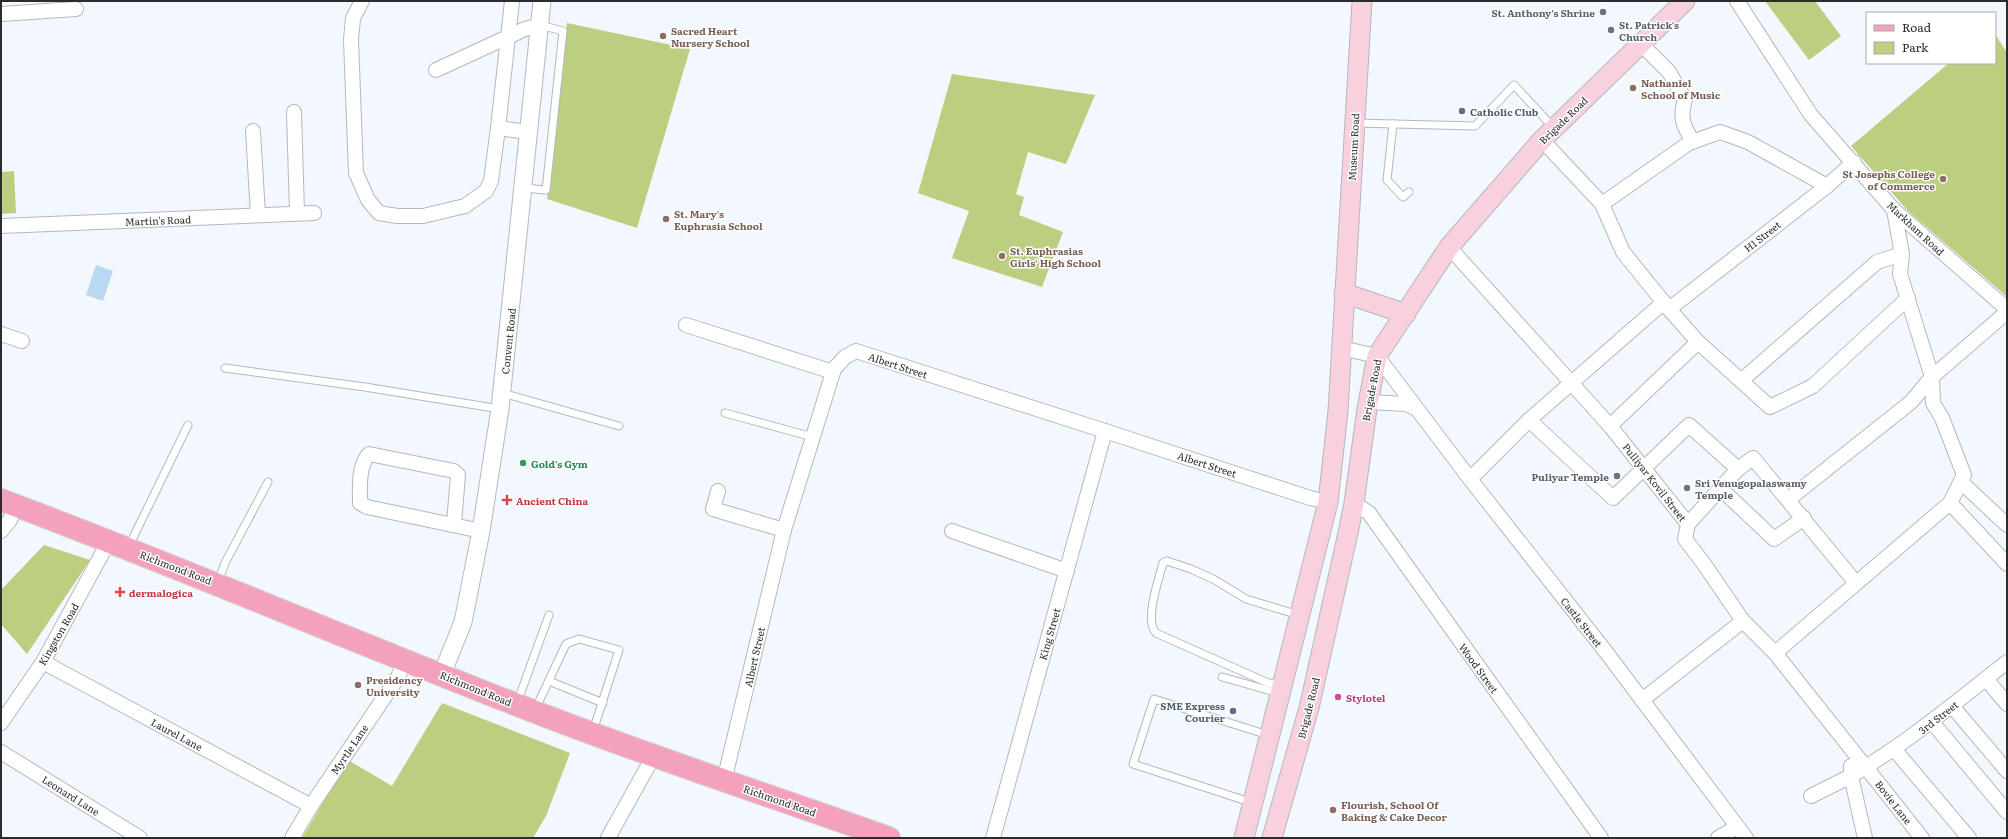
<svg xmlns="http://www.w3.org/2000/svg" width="2008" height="839" font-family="Literata,serif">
<rect width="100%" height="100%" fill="#f3f7fe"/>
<g fill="#bcce7f">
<polygon points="1765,1 1815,1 1841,36 1809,60"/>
<polygon points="567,23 690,49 637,228 547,199"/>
<polygon points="1995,34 2007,53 2006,296 1908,211 1851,146 1949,63 1995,63"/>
<polygon points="952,74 1095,95 1066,164 1028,152 1016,194 1024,197 1019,215 1063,232 1042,287 952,258 969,211 918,193"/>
<polygon points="14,171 16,213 1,214 1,172"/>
<polygon points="44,545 90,560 27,654 1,624 1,590"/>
<polygon points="442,703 570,753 546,816 533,838 302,838 348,760 392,786"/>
</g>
<polygon fill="#bad8f2" points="96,265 113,271 103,301 86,295"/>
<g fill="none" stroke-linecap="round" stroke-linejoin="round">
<g stroke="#b4b8be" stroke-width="9">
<g id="service">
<polyline points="1355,123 1475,126 1514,85 1553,127"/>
<polyline points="1393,124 1387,180 1403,197 1409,192"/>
<polyline points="523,188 546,190 563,31 540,25"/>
<polyline points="225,368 365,387 500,409"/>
<polyline points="502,393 619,426"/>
<polyline points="725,413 813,437"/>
<polyline points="129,546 188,425"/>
<polyline points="218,582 225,563 268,482"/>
<polyline points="1222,677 1279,693"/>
<polyline points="549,681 603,703"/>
<path d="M1281,686l-15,-4 -110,-49c-12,-13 3,-54 7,-70l4,-2 24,8 24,11 31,19 53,16"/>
<polyline points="517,703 549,615"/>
<polyline points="535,710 566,644 579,639 619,650 593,731"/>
<polyline points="1253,803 1133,764 1154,699 1268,735"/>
</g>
</g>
<g stroke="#b4b8be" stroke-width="16">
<g id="minor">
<polyline points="362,1 353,18 351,40 356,173 368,200 379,213 397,216 423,216 465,206 486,191 491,181 498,128 528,132"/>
<polyline points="1737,1 1811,115 1894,210 2007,309"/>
<polyline points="1,14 76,9"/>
<path d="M1642,45l27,27 16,28c-6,18 -1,27 8,42"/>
<polyline points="436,70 525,29 540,25"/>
<polyline points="294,112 297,213"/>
<polyline points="498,128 512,1"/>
<polyline points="253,131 258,215"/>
<polyline points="1542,140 1602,204 1623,252 1669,309 1698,342 1770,407 1813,386 1908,298"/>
<polyline points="1602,204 1689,143 1720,132 1748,142 1827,186"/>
<polyline points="1894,210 1902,254 1900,274 1932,377 1933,403 1942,418 1964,475 1950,503 2007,564"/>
<polyline points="1,226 314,213"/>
<polyline points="1449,247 1610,426 1688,524 1685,539 1704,564 1743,621 1775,653 1922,838"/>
<polyline points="1669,309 1827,186 1854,162"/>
<polyline points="686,325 833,372"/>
<polyline points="1,334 22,341"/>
<polyline points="1341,348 1377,356 1470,479 1606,652 1746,838"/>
<polyline points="1742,380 1877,262 1902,254"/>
<polyline points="1369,402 1406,404 1415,408"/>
<polyline points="1529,420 1613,498 1689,425 1738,469"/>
<polyline points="1610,426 1698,342"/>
<polyline points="1470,479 1529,420 1664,302"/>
<polyline points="1961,482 2007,525"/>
<polyline points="1721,489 1774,539 1804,518"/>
<polyline points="718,491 713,509 784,530"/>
<polyline points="1789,499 1911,402 1932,377 2007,312"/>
<polyline points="1354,503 1369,513 1601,838"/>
<path d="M454,524l4,-49 -4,-4 -85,-17c-11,12 -9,34 -9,49l7,4 114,24"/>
<polyline points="1688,524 1738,469 1753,458 1856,583"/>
<polyline points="1,531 10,520 16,505"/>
<polyline points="952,531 1067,571"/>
<polyline points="1775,653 1950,503"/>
<polyline points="43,662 311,806"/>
<polyline points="1986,679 2007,704"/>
<polyline points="1642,700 1743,621"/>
<polyline points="1952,706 2007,771"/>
<polyline points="1932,722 2007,812"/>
<polyline points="1,723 43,662 109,541"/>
<polyline points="1894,749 1969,838"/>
<polyline points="1,752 140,838"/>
<polyline points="724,781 784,530 834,369 845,357 856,351 1105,431 1310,498 1328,502"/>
<polyline points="1811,796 1851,776 1851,766"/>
<polyline points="292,838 311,806 398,677 405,660"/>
<polyline points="608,838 653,757"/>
<polyline points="993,838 1105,431"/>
<polyline points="1718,838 1737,827"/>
<path d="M1865,838l-14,-62c56,-33 105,-74 156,-114"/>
</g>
</g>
<g stroke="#b4b8be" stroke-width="19">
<polyline id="tertiary" points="442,674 463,622 481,531 500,409 542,1"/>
</g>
<g stroke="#b4b8be" stroke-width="21">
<g id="secondary">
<polyline points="1344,293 1406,314"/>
<polyline points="1244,838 1328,502 1338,411 1362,1"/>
<polyline points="1272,838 1309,708 1348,533 1354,503 1367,409 1377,356 1449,247 1542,140 1685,1"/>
</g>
</g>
<g stroke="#d4d5d5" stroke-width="24">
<path id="primary" d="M1,500c182,68 360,145 542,215 114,44 231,82 346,123"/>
</g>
<use href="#service" stroke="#fff" stroke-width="7"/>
<use href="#minor" stroke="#fff" stroke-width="14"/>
<use href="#tertiary" stroke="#fff" stroke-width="17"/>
<use href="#secondary" stroke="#f9d0de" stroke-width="19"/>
<use href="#primary" stroke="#f4a1bd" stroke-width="22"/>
</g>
<g fill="#6b7280" stroke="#fff" stroke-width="1.5">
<circle cx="1603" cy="12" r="4"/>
<circle cx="1611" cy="30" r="4"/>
<circle cx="1617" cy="476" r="4"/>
<circle cx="1687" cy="488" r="4"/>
</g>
<g fill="#8d6e63" stroke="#fff" stroke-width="1.5">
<circle cx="663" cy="36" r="4"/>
<circle cx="1633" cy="88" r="4"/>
<circle cx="1943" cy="179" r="4"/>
<circle cx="666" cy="219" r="4"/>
<circle cx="1002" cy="256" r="4"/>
<circle cx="358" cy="685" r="4"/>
<circle cx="1333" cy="810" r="4"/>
</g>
<g fill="#5c6f8a" stroke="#fff" stroke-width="1.5">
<circle cx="1462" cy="111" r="4"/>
<circle cx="1233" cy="711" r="4"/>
</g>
<circle fill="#2e9e5b" stroke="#fff" stroke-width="1.5" cx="523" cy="463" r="4"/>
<g fill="#e0444e" stroke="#fff" stroke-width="1.5">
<path d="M505 494h4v4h4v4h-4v4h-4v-4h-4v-4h4z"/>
<path d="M118 586h4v4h4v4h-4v4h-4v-4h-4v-4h4z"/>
</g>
<circle fill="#d1479c" stroke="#fff" stroke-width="1.5" cx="1338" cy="697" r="4"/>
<g text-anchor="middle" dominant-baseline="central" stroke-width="3" stroke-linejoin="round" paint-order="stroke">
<g font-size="10" font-weight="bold" fill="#5b616d" stroke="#fff" text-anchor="end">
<text x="1595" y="12">St. Anthony's Shrine</text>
<text x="1619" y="24" text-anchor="start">St. Patrick's<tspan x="1619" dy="12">Church</tspan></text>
<text x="1609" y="476">Puliyar Temple</text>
<text x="1695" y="482" text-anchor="start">Sri Venugopalaswamy<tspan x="1695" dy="12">Temple</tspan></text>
</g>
<g font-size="10" font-weight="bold" fill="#785e54" stroke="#fff" text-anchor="start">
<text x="671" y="30">Sacred Heart<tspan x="671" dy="12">Nursery School</tspan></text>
<text x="1641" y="82">Nathaniel<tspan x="1641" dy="12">School of Music</tspan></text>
<text x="1935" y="173" text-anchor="end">St Josephs College<tspan x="1935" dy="12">of Commerce</tspan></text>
<text x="674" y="213">St. Mary's<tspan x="674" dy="12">Euphrasia School</tspan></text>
<text x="1010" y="250">St. Euphrasias<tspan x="1010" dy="12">Girls' High School</tspan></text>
<text x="366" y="679">Presidency<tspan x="366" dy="12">University</tspan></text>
<text x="1341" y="804">Flourish, School Of<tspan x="1341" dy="12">Baking &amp; Cake Decor</tspan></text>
</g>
<g font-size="10" font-weight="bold" fill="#4e5e75" stroke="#fff" text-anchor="start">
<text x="1470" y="111">Catholic Club</text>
<text x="1225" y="705" text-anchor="end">SME Express<tspan x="1225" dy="12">Courier</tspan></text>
</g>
<g font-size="10" fill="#2a2c2e" stroke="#fff">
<text transform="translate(1563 120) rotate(-44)">Brigade Road</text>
<text transform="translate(1353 147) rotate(-87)">Museum Road</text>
<text transform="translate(158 220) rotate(-2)">Martin's Road</text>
<text transform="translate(1916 228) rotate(43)">Markham Road</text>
<text transform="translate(1762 236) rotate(-38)">H1 Street</text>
<text transform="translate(508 341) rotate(-84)">Convent Road</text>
<text transform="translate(898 365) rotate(18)">Albert Street</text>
<text transform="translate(1371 390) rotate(-79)">Brigade Road</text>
<text transform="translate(1207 464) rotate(18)">Albert Street</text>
<text transform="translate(1655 482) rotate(52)">Pulliyar Kovil Street</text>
<text transform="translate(176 567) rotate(21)">Richmond Road</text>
<text transform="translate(1582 622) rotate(52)">Castle Street</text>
<text transform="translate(58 634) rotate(-60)">Kingston Road</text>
<text transform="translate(1049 634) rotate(-74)">King Street</text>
<text transform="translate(754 657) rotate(-77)">Albert Street</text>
<text transform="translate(1479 668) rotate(54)">Wood Street</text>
<text transform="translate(476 688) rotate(22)">Richmond Road</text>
<text transform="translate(1308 708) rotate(-76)">Brigade Road</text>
<text transform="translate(1938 717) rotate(-38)">3rd Street</text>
<text transform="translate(177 734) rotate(28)">Laurel Lane</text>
<text transform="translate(349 749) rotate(-56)">Myrtle Lane</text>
<text transform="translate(71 795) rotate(32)">Leonard Lane</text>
<text transform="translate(780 800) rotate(19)">Richmond Road</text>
<text transform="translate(1894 802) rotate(52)">Bovie Lane</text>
</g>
<g font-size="10" font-weight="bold" fill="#27864d" stroke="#fff" text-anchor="start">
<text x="531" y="463">Gold's Gym</text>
</g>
<g font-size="10" font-weight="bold" fill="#be3a42" stroke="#fff" text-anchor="start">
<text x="516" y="500">Ancient China</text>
<text x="129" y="592">dermalogica</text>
</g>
<g font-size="10" font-weight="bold" fill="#b23c85" stroke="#fff" text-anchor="start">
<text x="1346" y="697">Stylotel</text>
</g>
</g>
<rect width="2008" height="839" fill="none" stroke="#2a2c2e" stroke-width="4"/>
<rect x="1866" y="12" width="130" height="52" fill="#ffffff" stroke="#aaabab"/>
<rect x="1874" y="25" width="20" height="6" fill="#f4a1bd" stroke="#aaabab"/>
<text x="1902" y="32" font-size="12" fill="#2a2c2e">Road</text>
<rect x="1874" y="42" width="20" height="12" fill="#bcce7f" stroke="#aaabab"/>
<text x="1902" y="52" font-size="12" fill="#2a2c2e">Park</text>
</svg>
